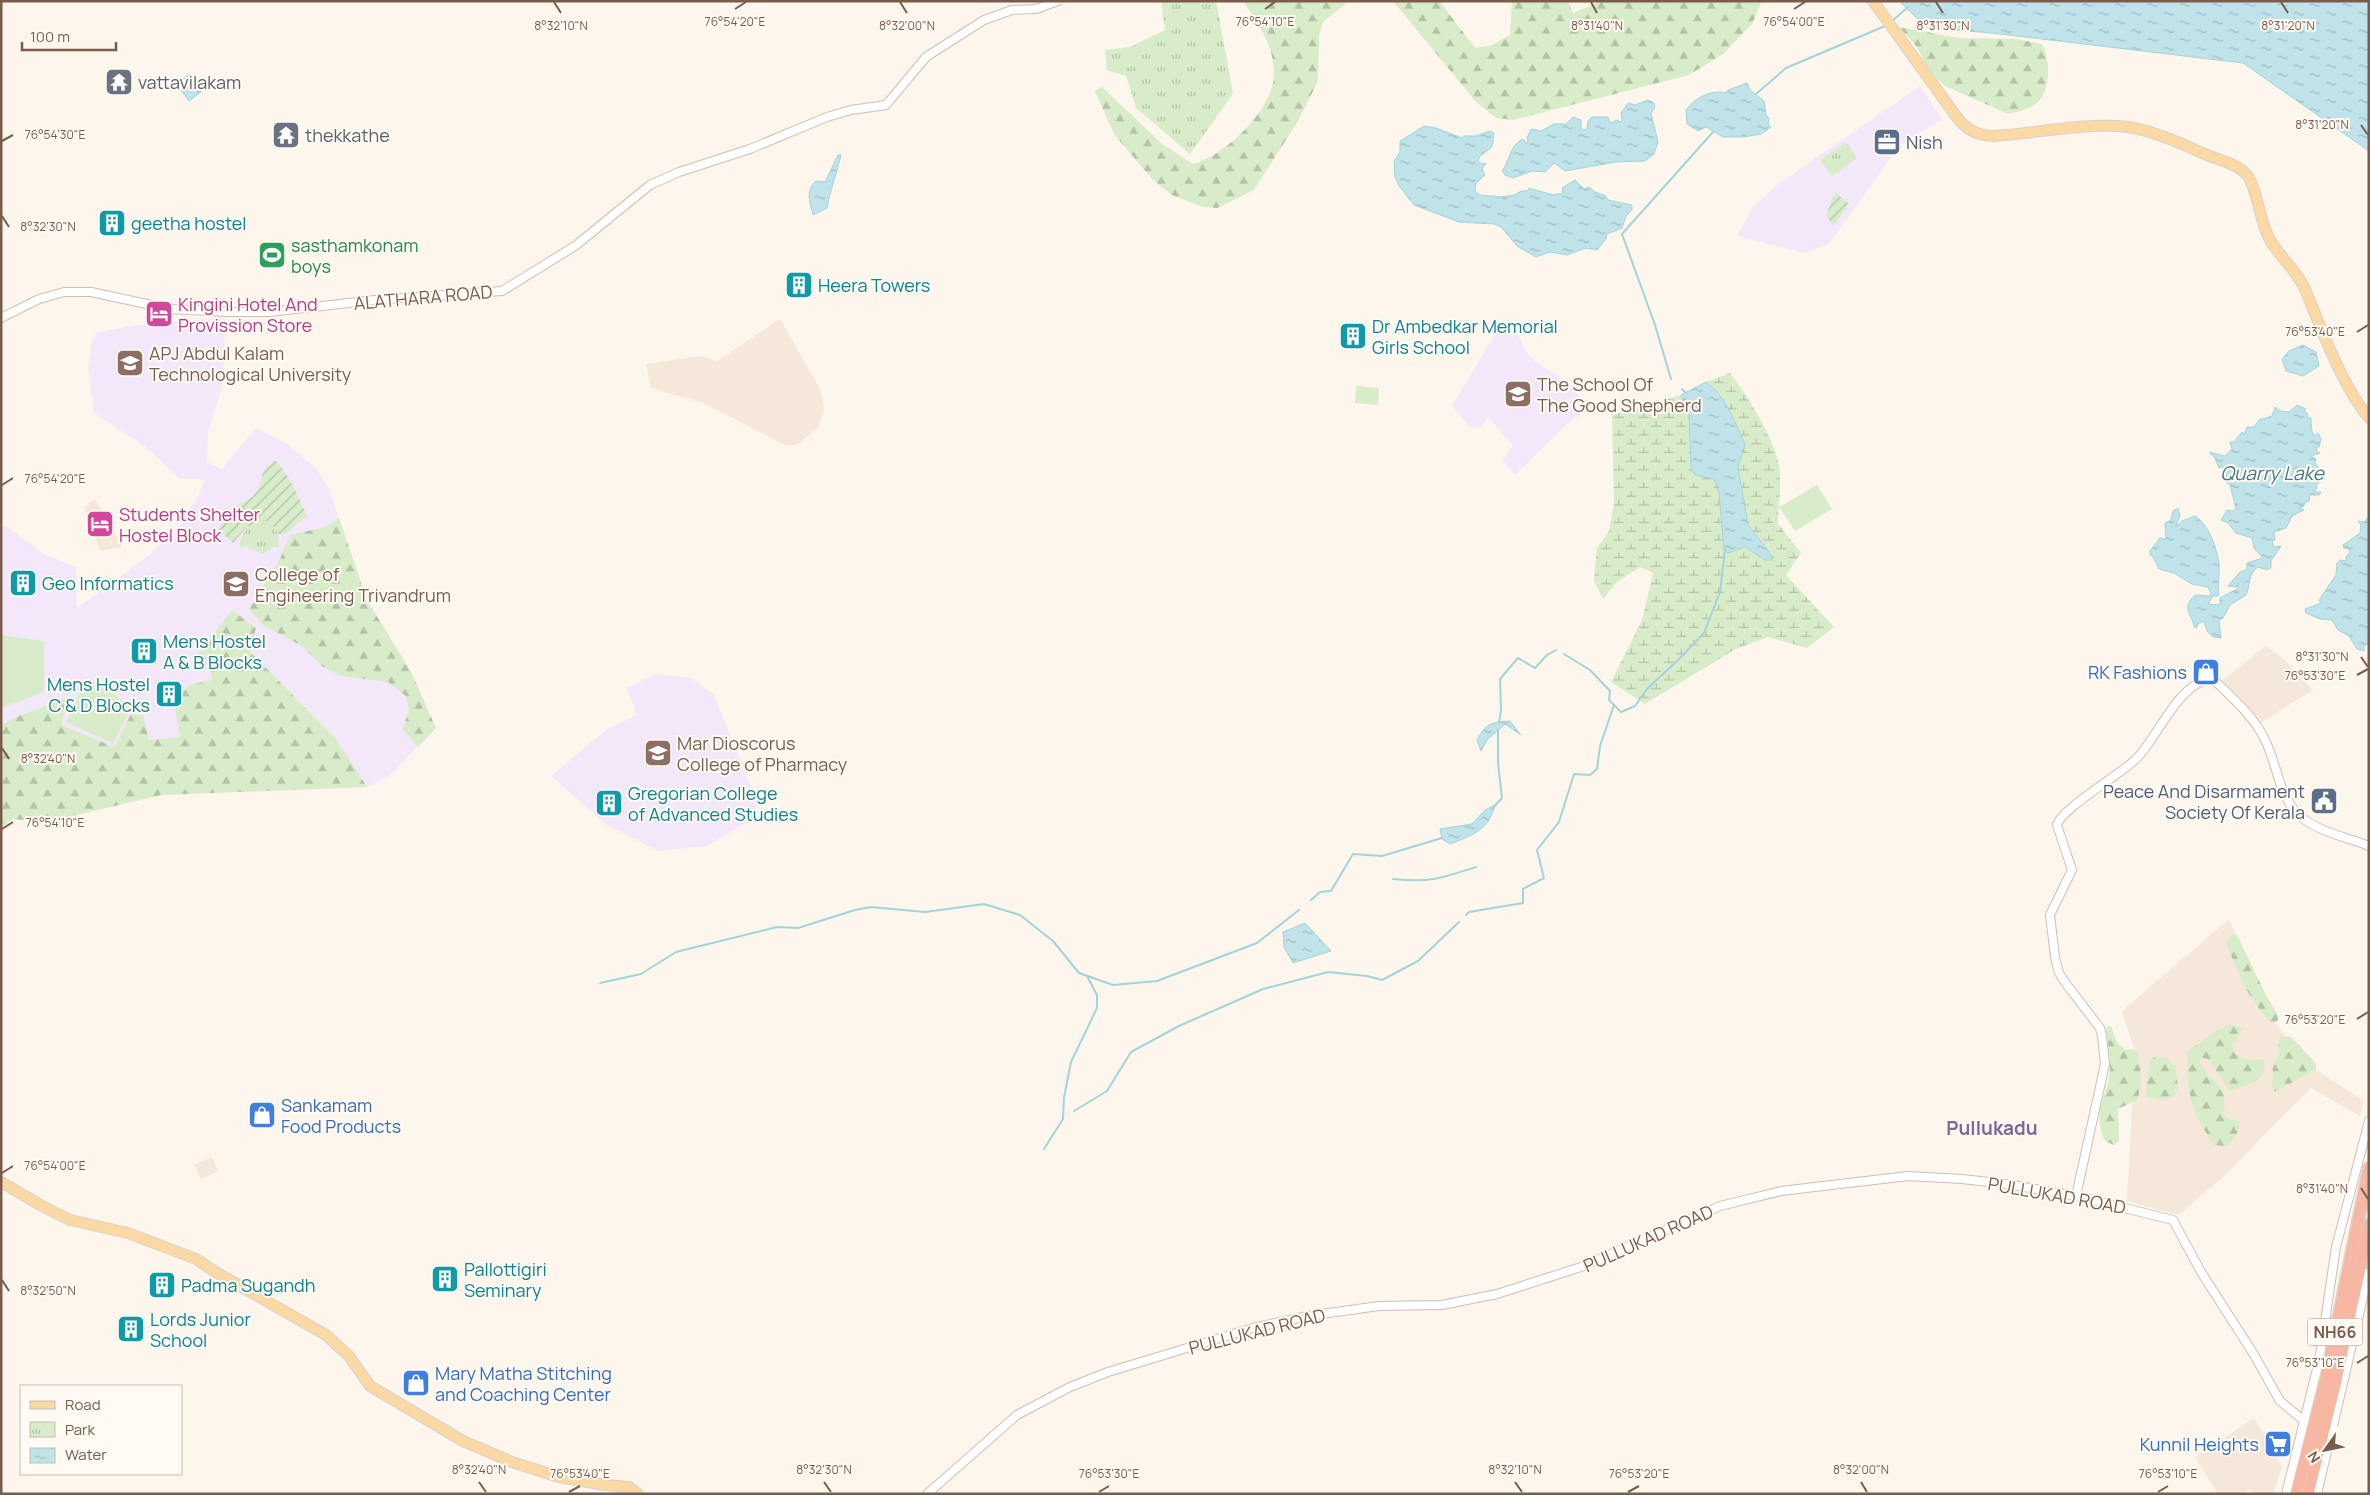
<svg xmlns="http://www.w3.org/2000/svg" width="2370" height="1495" font-family="Manrope,sans-serif">
<defs>
<pattern id="forest-firs" width="22" height="20" patternUnits="userSpaceOnUse" patternTransform="scale(1.25)"><rect width="22" height="20" fill="#d8ecc9"/><path d="M5 1l3.5 6h-7zM16 11l3.5 6h-7z" fill="#b4c2a5"/></pattern>
<pattern id="wetland-marsh" width="20" height="14" patternUnits="userSpaceOnUse" patternTransform="scale(1.25)"><rect width="20" height="14" fill="#d8ecc9"/><path d="M1 5h8M5 5V1M11 12h8M15 12V8" fill="none" stroke="#b4c2a5"/></pattern>
<pattern id="park-tufts" width="24" height="20" patternUnits="userSpaceOnUse" patternTransform="scale(1.25)"><rect width="24" height="20" fill="#d8ecc9"/><path d="M3 7l-1-3M5 7V3M7 7l1-3M15 17l-1-3M17 17v-4M19 17l1-3" fill="none" stroke="#b4c2a5"/></pattern>
<pattern id="garden-furrows" width="10" height="10" patternUnits="userSpaceOnUse" patternTransform="scale(1.25)"><rect width="10" height="10" fill="#d8ecc9"/><path d="M-1 1l2-2M0 10L10 0M9 11l2-2" fill="none" stroke="#b4c2a5"/></pattern>
<pattern id="water-ripples" width="26" height="14" patternUnits="userSpaceOnUse" patternTransform="scale(1.25)"><rect width="26" height="14" fill="#bfe3e8"/><path d="M2 4q2-2 4 0t4 0M15 11q2-2 4 0t4 0" fill="none" stroke="#a0bbbe"/></pattern>
</defs>
<rect width="100%" height="100%" fill="#fdf6ec"/>
<g fill="#f5e8da">
<polygon points="780,319 820,389 824,408 819,427 798,444 790,446 783,444 706,404 651,388 646,364 702,356 717,361"/>
<polygon points="95,499 110,524 122,547 100,551 84,507"/>
<polygon points="2266,646 2284,659 2313,690 2260,723 2222,681"/>
<polygon points="2229,919 2274,1020 2301,1060 2364,1101 2360,1116 2311,1088 2221,1179 2178,1215 2127,1201 2135,1051 2122,1011"/>
<polygon points="212,1157 218,1171 201,1179 194,1165"/>
<polygon points="160,1276 171,1281 163,1299 153,1294"/>
<polygon points="2254,1418 2282,1466 2274,1493 2254,1494 2249,1489 2245,1494 2218,1494 2195,1457"/>
</g>
<g fill="#f3e8fa">
<polygon points="1920,86 1942,119 1900,145 1829,244 1805,253 1737,236 1753,207 1777,185"/>
<polygon points="225,318 223,384 208,432 207,462 222,469 256,428 284,442 316,468 329,489 367,600 411,672 436,728 390,775 367,787 161,795 47,822 13,819 1,828 1,526 7,527 42,553 76,567 77,608 149,555 179,527 199,494 204,480 179,478 147,448 94,413 88,369 92,340 97,332 153,323"/>
<polygon points="1511,321 1526,351 1534,361 1568,382 1589,409 1568,423 1515,475 1502,461 1513,445 1488,417 1481,428 1470,427 1452,406 1499,327"/>
<polygon points="656,674 691,678 714,695 758,805 750,821 706,846 658,851 607,825 551,776 606,730 637,715 627,688"/>
</g>
<g fill="#d8ecc9">
<polygon points="273,246 280,257 271,263 263,253"/>
<polygon points="1356,386 1379,388 1378,405 1355,403"/>
<polygon points="1817,485 1832,509 1795,531 1779,507"/>
<polygon points="1,635 44,641 44,692 1,708"/>
<polygon points="100,686 132,706 113,744 66,722 83,687"/>
</g>
<g fill="url(#forest-firs)">
<path d="M1244,1h105l-26,21 -4,14 -1,45 -20,40 -44,69 -37,18 -14,-1 -31,-12 -20,-16 -38,-45 -19,-43 7,-4 60,57 31,20c32,-9 72,-48 80,-81 2,-9 0,-23 -2,-31 -3,-15 -20,-37 -27,-51z"/>
<polygon points="1393,1 1442,1 1441,3 1475,48 1492,45 1510,35 1512,1 1568,1 1573,13 1601,1 1762,1 1752,24 1723,54 1689,75 1513,120 1496,118 1476,102"/>
<path d="M1899,27l60,11 57,1 26,5c8,14 9,46 -4,58 -7,7 -20,9 -30,12l-63,-28 -15,-14 -14,-26z"/>
<polygon points="339,518 367,600 411,672 436,728 418,747 403,730 409,709 406,696 388,682 341,676 323,667 302,646 263,625 249,610 280,559 290,535 326,527"/>
<polygon points="232,610 256,628 250,652 336,739 367,787 161,795 47,822 13,819 1,828 1,725 21,715 70,697 61,725 114,747 131,714 143,715 149,740 180,737 174,702 190,685 212,680 208,661 198,655"/>
<path d="M2232,934l5,1 30,62 12,20 -2,5h-6c-22,-20 -34,-52 -45,-79z"/>
<path d="M2230,1024l14,4 -12,16 2,9 11,7 19,-1c5,23 -17,26 -34,32l-22,-32 -7,-1 -2,2c9,23 33,26 24,53l4,5 12,3c2,11 -5,18 -12,25l-13,-1c-25,-36 -26,-52 -27,-93l30,-22z"/>
<path d="M2111,1026l6,17 9,7 5,-1 7,3c2,15 5,34 -1,48l-19,9 1,32 -5,4 -9,-4c-15,-34 5,-46 5,-75 0,-13 -3,-26 -4,-39z"/>
<polygon points="2282,1036 2291,1037 2316,1063 2316,1069 2275,1092 2272,1088 2273,1064 2279,1053 2278,1042"/>
<polygon points="2157,1056 2168,1059 2176,1067 2178,1088 2173,1098 2161,1100 2147,1097 2146,1088 2150,1060"/>
</g>
<path fill="url(#wetland-marsh)" d="M1730,373c15,19 46,68 49,93 3,18 -1,40 -1,58l23,29 -15,22 48,52 -27,21 -39,-11 -32,12 -91,55 -34,-22 31,-62 11,-47 -13,-6 -23,15 -14,17 -9,-18 3,-33 12,-17 5,-28 -2,-88 69,-20 8,19 2,53 4,8 19,4 5,14 5,57 4,3 17,-6 20,13 6,-7 -23,-28 -10,-58 7,-23 -31,-56 -8,-6z"/>
<g fill="url(#park-tufts)">
<polygon points="1161,1 1214,1 1217,5 1233,94 1190,154 1136,108 1126,76 1107,70 1105,50 1130,47 1165,30"/>
<polygon points="1846,142 1857,158 1832,176 1820,160"/>
<path d="M264,520c13,6 15,14 15,28l-6,-1 -10,7 -19,-8 -4,3c-2,-15 11,-27 24,-29z"/>
</g>
<g fill="url(#garden-furrows)">
<polygon points="1835,192 1849,204 1833,226 1826,215"/>
<path d="M275,460c15,16 23,36 32,56l-22,18h-7l-7,-11 -7,-3 -17,7 -14,16 -15,-14 5,-6 4,-12 25,-14 6,-7 6,-20z"/>
</g>
<g fill="url(#water-ripples)" stroke="#a5d3da">
<polygon points="1899,1 2369,1 2369,151 2243,63 1992,33 1927,28"/>
<polygon points="189,74 202,91 189,101 177,85"/>
<path d="M1747,83l3,7 14,11 2,14 3,3 -1,7 3,2 -10,7 -17,3h-21l-17,-10 -8,4 -11,-7 -1,-14c9,-12 25,-21 40,-17l2,-3z"/>
<path d="M1648,100l6,3 1,4 -4,6 7,29 -4,12 -9,7 -29,1 -51,9 -11,-8 -9,9 -13,-1 -19,7 -8,-3 -3,-4c8,-10 8,-27 21,-32l3,4h2l-1,-5 4,-9 10,2 13,-7h12l7,-7 8,3v8l2,2 4,-1 1,-8 4,-4h16l2,6 7,-3 3,2 2,-2 -1,-7 7,-10 7,2z"/>
<polygon points="1424,126 1436,128 1462,138 1464,136 1476,136 1489,131 1494,133 1492,147 1480,156 1478,161 1482,164 1486,163 1482,169 1485,175 1476,183 1475,191 1480,195 1502,197 1515,195 1521,191 1527,191 1529,188 1553,195 1563,193 1562,188 1575,180 1584,189 1589,187 1595,192 1606,196 1608,200 1632,205 1632,210 1626,216 1622,228 1607,234 1606,239 1597,250 1586,248 1567,255 1550,252 1536,257 1517,246 1501,227 1494,224 1459,222 1414,205 1399,186 1395,177 1394,161 1400,152 1400,141"/>
<path d="M838,155h3c-4,18 -11,35 -14,53l-14,7c-3,-12 -8,-25 3,-34l9,1z"/>
<polygon points="2303,345 2316,352 2319,366 2303,376 2286,371 2282,359 2289,351"/>
<path d="M1706,382c20,14 28,40 39,62l-7,23 10,58 23,29 1,6h-7l-20,-13 -17,6 -4,-3 -5,-57 -5,-14 -19,-4 -4,-8 -2,-53 -8,-19z"/>
<path d="M2297,405l9,4 -2,2 4,3 -1,3 4,1c0,6 0,13 3,18l4,-3 3,6 -2,8h-3l1,5 3,1 -9,3 5,3 -1,3 4,8 -2,6 6,4 -7,5 1,3 -3,4h7l-2,3h-9l-1,6 -3,1 -3,5 -4,1 5,2 -12,6 -6,12 -12,4 1,8 -3,1 2,6 7,-1 -10,15v7l-4,2 -9,-3c-11,7 -7,18 -12,28l-16,10 -7,13 -4,2 2,18 -8,-1 -6,-6 -3,-10 -6,3 -2,4 -2,-1c-1,-12 -14,-18 1,-32l14,1 2,-2 -3,-7 -16,-3 -18,-11 -15,-4 -6,-12 -3,-2v-4l10,-13 6,1 -1,-16 6,-3 2,-9 5,-3 2,7 -4,12 6,-6 13,-5c15,10 22,33 24,48 1,12 -2,21 0,32h-6l-5,8 12,1v-7l17,-9 1,-6 -2,4 -8,-1 12,-14 7,-3v-6l16,-5 -9,-10 -2,-10 -16,-5 -8,-10 -7,-3 6,-10 6,1 3,-2 -6,-24 -3,-2 -1,-11 -4,-5 -3,1 -4,-10 -6,-6 16,4 7,-7 -2,-7h4l8,-10 2,2 3,-7h7l5,-7 13,-4 3,-9 5,4 9,1z"/>
<polygon points="2369,516 2369,643 2364,646 2364,651 2357,649 2349,636 2338,630 2332,620 2320,619 2306,613 2305,609 2321,603 2319,600 2336,575 2337,563 2340,560 2346,561 2346,556 2350,553 2349,549 2344,548 2343,545 2360,533 2361,525 2358,521 2364,522"/>
<path d="M1510,721l11,14 -16,-11 -18,16 -6,11 -4,-11c9,-17 15,-18 33,-19z"/>
<path d="M1495,805c-6,25 -22,30 -45,39l-8,-5 -2,-10 32,-5 13,-14z"/>
<polygon points="1305,923 1331,951 1293,963 1284,947 1283,932"/>
</g>
<g fill="none" stroke-linecap="round" stroke-linejoin="round">
<g stroke="#a5d3da" stroke-width="2">
<polyline points="1891,22 1908,7"/>
<polyline points="1756,94 1786,68 1885,26"/>
<polyline points="1671,379 1655,325 1622,234 1713,132"/>
<polyline points="1682,389 1686,393"/>
<polyline points="1564,654 1590,670 1610,691 1609,700 1621,712 1635,706 1647,689 1677,661 1704,633 1720,592 1725,550"/>
<polyline points="1499,723 1501,710 1500,679 1518,658 1535,668 1547,655 1556,650"/>
<polyline points="1492,809 1502,798 1498,763 1498,730"/>
<path d="M1393,879c36,4 50,-1 83,-12"/>
<polyline points="1311,900 1320,892 1331,891 1353,854 1382,856 1442,838"/>
<polyline points="1466,915 1469,912 1523,903 1523,889 1544,878 1537,850 1559,822 1574,774 1590,775 1597,769 1600,746 1614,705"/>
<polyline points="600,983 641,974 676,952 777,927 798,928 855,910 871,907 925,912 984,904 1020,915 1053,941 1079,973 1113,985 1157,981 1257,943 1299,910"/>
<polyline points="1074,1111 1107,1091 1131,1052 1179,1026 1263,989 1328,972 1367,976 1382,980 1418,961 1459,922"/>
<polyline points="1044,1149 1063,1119 1064,1097 1071,1062 1097,1008 1097,995 1087,976"/>
</g>
<g stroke="#d1beb0" stroke-width="10">
<g id="minor">
<polyline points="1,318 39,299 64,292 91,292 170,309 228,312 269,312 375,300 502,291 575,246 650,185 679,172 750,149 827,117 851,110 886,105 926,57 984,20 1012,10 1036,9 1058,1"/>
<path d="M2076,1196l29,-132 -3,-28 -2,-8 -33,-43 -8,-12 -4,-16 -5,-42 22,-45 -15,-45c4,-16 64,-51 79,-66 22,-21 43,-79 77,-80 18,18 41,37 52,61 13,26 13,55 34,75 18,17 48,22 70,31"/>
<polyline points="927,1494 1017,1415 1070,1387 1108,1372 1253,1328 1307,1316 1379,1306 1442,1305 1497,1294 1581,1267 1720,1206 1781,1191 1908,1176 1962,1179 2007,1184 2076,1196 2173,1220 2201,1272 2253,1353 2280,1401 2303,1420"/>
<polyline points="2286,1494 2319,1361 2336,1247 2369,1121"/>
<polyline points="2317,1494 2369,1272"/>
</g>
</g>
<g stroke="#dad1cd" stroke-width="12">
<g id="major">
<path d="M1873,1l83,115c10,13 19,19 36,20 44,-2 91,-14 136,-9 26,4 54,17 79,28 12,5 31,9 40,20 9,11 13,45 21,61 9,19 28,33 37,53 16,39 37,97 64,129"/>
<polyline points="1,1182 42,1206 70,1220 128,1233 196,1259 214,1271 326,1335 349,1356 370,1386 463,1441 512,1462 559,1477 605,1485 629,1487 638,1494"/>
</g>
</g>
<g stroke="#dad1cd" stroke-width="14">
<g id="highway">
<polyline points="2296,1494 2325,1383 2369,1168"/>
<polyline points="2308,1494 2335,1385 2369,1225"/>
</g>
</g>
<use href="#minor" stroke="#fff" stroke-width="8"/>
<use href="#major" stroke="#fbd9a5" stroke-width="10"/>
<use href="#highway" stroke="#f7b7a3" stroke-width="11"/>
</g>
<path fill="none" stroke="#7a5c4d" stroke-width="2" d="M554,2l7,11M900,2l7,11M1591,2l6,11M1936,2l7,11M2281,2l7,11M735,9l11,-7M1265,9l10,-7M1794,9l11,-7M2361,125l7,10M2,141l11,-6M2,216l7,11M2357,332l11,-7M2,485l11,-7M2361,657l7,10M2357,675l11,-6M2,748l7,11M2,829l11,-7M2357,1019l11,-7M2,1173l11,-7M2361,1188l7,11M2,1280l7,11M2357,1363l11,-7M479,1482l7,10M824,1482l7,10M1515,1482l7,10M1861,1482l6,10M569,1492l11,-6M1099,1492l10,-6M1628,1492l11,-6M2158,1492l10,-6"/>
<defs>
<g id="temple-square" transform="scale(1.4375)"><rect x="-9" y="-9" width="18" height="18" rx="4" fill="#6b7280" stroke="#fffaf3"/><path d="M0-6L5-2H3V0L6.5 2.5H4V6H1.5V3h-3V6H-4V2.5H-6.5L-3 0V-2H-5Z" fill="#fff"/></g>
<g id="office-square" transform="scale(1.4375)"><rect x="-9" y="-9" width="18" height="18" rx="4" fill="#5c6f8a" stroke="#fffaf3"/><path d="M-6-3h4V-5.5h4V-3h4V5H-6ZM-1-4.5V-3h2v-1.5ZM-6 0V1H6V0Z" fill="#fff"/></g>
<g id="building-square" transform="scale(1.4375)"><rect x="-9" y="-9" width="18" height="18" rx="4" fill="#0f9aa8" stroke="#fffaf3"/><path d="M-4-6H4V6H1V3H-1V6H-4ZM-2.5-4.3h1.7v1.8h-1.7ZM.8-4.3h1.7v1.8H.8ZM-2.5-1h1.7V.8h-1.7ZM.8-1h1.7V.8H.8Z" fill="#fff"/></g>
<g id="stadium-square" transform="scale(1.4375)"><rect x="-9" y="-9" width="18" height="18" rx="4" fill="#2e9e5b" stroke="#fffaf3"/><path d="M0-5a6.5 5 0 1 0 0 10a6.5 5 0 1 0 0-10ZM-3.5-1.8h7v3.6h-7Z" fill="#fff"/></g>
<g id="hotel-square" transform="scale(1.4375)"><rect x="-9" y="-9" width="18" height="18" rx="4" fill="#d1479c" stroke="#fffaf3"/><path d="M-6-4.5h1.5V1H6V5H4.5V3h-9V5H-6ZM-4 0a1.8 1.8 0 1 1 3.6 0ZM.5 0V-2.5h3Q6-2.5 6 0Z" fill="#fff"/></g>
<g id="university-square" transform="scale(1.4375)"><rect x="-9" y="-9" width="18" height="18" rx="4" fill="#8d6e63" stroke="#fffaf3"/><path d="M0-5L7-2L0 1L-7-2ZM-4 1L0 2.5L4 1V4Q0 6-4 4Z" fill="#fff"/></g>
<g id="school-square" transform="scale(1.4375)"><rect x="-9" y="-9" width="18" height="18" rx="4" fill="#8d6e63" stroke="#fffaf3"/><path d="M0-5L7-2L0 1L-7-2ZM-4 1L0 2.5L4 1V4Q0 6-4 4Z" fill="#fff"/></g>
<g id="shop-square" transform="scale(1.4375)"><rect x="-9" y="-9" width="18" height="18" rx="4" fill="#3f7fe0" stroke="#fffaf3"/><path d="M-5-2.5h2.3a2.7 3.5 0 0 1 5.4 0H5L5.5 6h-11ZM-1.5-2.5h3a1.5 2.3 0 0 0-3 0Z" fill="#fff"/></g>
<g id="civic-square" transform="scale(1.4375)"><rect x="-9" y="-9" width="18" height="18" rx="4" fill="#5c6f8a" stroke="#fffaf3"/><path d="M-.6-6.5H3V-4.5H.6V-3L4-1V1h2V6H-6V1h2V-1L-.6-3ZM-1.2 2.5V6h2.4V2.5Z" fill="#fff"/></g>
<g id="supermarket-square" transform="scale(1.4375)"><rect x="-9" y="-9" width="18" height="18" rx="4" fill="#3f7fe0" stroke="#fffaf3"/><path d="M-6-5.5h2.5l.6 2H6L4.5 2H-2.5L-4.4-4H-6ZM-1.5 3.2a1.3 1.3 0 1 0 .1 0ZM3 3.2a1.3 1.3 0 1 0 .1 0Z" fill="#fff"/></g>
</defs>
<g fill-rule="evenodd">
<use href="#temple-square" x="119" y="82"/>
<use href="#temple-square" x="286" y="135"/>
<use href="#office-square" x="1887" y="142"/>
<use href="#building-square" x="112" y="223"/>
<use href="#stadium-square" x="272" y="255"/>
<use href="#building-square" x="799" y="285"/>
<use href="#hotel-square" x="159" y="314"/>
<use href="#building-square" x="1353" y="336"/>
<use href="#university-square" x="130" y="363"/>
<use href="#school-square" x="1518" y="394"/>
<use href="#hotel-square" x="100" y="524"/>
<use href="#building-square" x="23" y="583"/>
<use href="#university-square" x="236" y="584"/>
<use href="#building-square" x="144" y="651"/>
<use href="#shop-square" x="2206" y="672"/>
<use href="#building-square" x="169" y="694"/>
<use href="#university-square" x="658" y="753"/>
<use href="#civic-square" x="2324" y="801"/>
<use href="#building-square" x="609" y="803"/>
<use href="#shop-square" x="262" y="1115"/>
<use href="#building-square" x="445" y="1279"/>
<use href="#building-square" x="162" y="1285"/>
<use href="#building-square" x="131" y="1329"/>
<use href="#shop-square" x="416" y="1383"/>
<use href="#supermarket-square" x="2278" y="1444"/>
</g>
<g text-anchor="middle" dominant-baseline="central" stroke-width="4" stroke-linejoin="round" paint-order="stroke">
<rect fill="#fffaf3" stroke="#a28b7f" stroke-width="1" x="2307.5" y="1318.5" width="55" height="27" rx="4"/>
<g font-size="16" font-weight="bold" fill="#7a5c4d">
<text x="2335" y="1332">NH66</text>
</g>
<g font-size="18" fill="#5b616d" stroke="#fffaf3" text-anchor="start">
<text x="138" y="82">vattavilakam</text>
<text x="305" y="135">thekkathe</text>
</g>
<g font-size="18" fill="#4e5e75" stroke="#fffaf3" text-anchor="start">
<text x="1906" y="142">Nish</text>
<text x="2305" y="791" text-anchor="end">Peace And Disarmament<tspan x="2305" dy="21">Society Of Kerala</tspan></text>
</g>
<g font-size="18" fill="#0d838f" stroke="#fffaf3" text-anchor="start">
<text x="131" y="223">geetha hostel</text>
<text x="818" y="285">Heera Towers</text>
<text x="1372" y="326">Dr Ambedkar Memorial<tspan x="1372" dy="21">Girls School</tspan></text>
<text x="42" y="583">Geo Informatics</text>
<text x="163" y="641">Mens Hostel<tspan x="163" dy="21">A &amp; B Blocks</tspan></text>
<text x="150" y="684" text-anchor="end">Mens Hostel<tspan x="150" dy="21">C &amp; D Blocks</tspan></text>
<text x="628" y="793">Gregorian College<tspan x="628" dy="21">of Advanced Studies</tspan></text>
<text x="464" y="1269">Pallottigiri<tspan x="464" dy="21">Seminary</tspan></text>
<text x="181" y="1285">Padma Sugandh</text>
<text x="150" y="1319">Lords Junior<tspan x="150" dy="21">School</tspan></text>
</g>
<g font-size="18" fill="#27864d" stroke="#fffaf3" text-anchor="start">
<text x="291" y="245">sasthamkonam<tspan x="291" dy="21">boys</tspan></text>
</g>
<g font-size="18" fill="#7a5c4d" stroke="#fffaf3">
<text transform="translate(423 297) rotate(-5)">ALATHARA ROAD</text>
<text transform="translate(2057 1195) rotate(10)">PULLUKAD ROAD</text>
<text transform="translate(1648 1238) rotate(-24)">PULLUKAD ROAD</text>
<text transform="translate(1257 1331) rotate(-14)">PULLUKAD ROAD</text>
</g>
<g font-size="18" fill="#b23c85" stroke="#fffaf3" text-anchor="start">
<text x="178" y="304">Kingini Hotel And<tspan x="178" dy="21">Provission Store</tspan></text>
<text x="119" y="514">Students Shelter<tspan x="119" dy="21">Hostel Block</tspan></text>
</g>
<g font-size="18" fill="#785e54" stroke="#fffaf3" text-anchor="start">
<text x="149" y="353">APJ Abdul Kalam<tspan x="149" dy="21">Technological University</tspan></text>
<text x="1537" y="384">The School Of<tspan x="1537" dy="21">The Good Shepherd</tspan></text>
<text x="255" y="574">College of<tspan x="255" dy="21">Engineering Trivandrum</tspan></text>
<text x="677" y="743">Mar Dioscorus<tspan x="677" dy="21">College of Pharmacy</tspan></text>
</g>
<g font-size="18" fill="#366cbe" stroke="#fffaf3" text-anchor="end">
<text x="2187" y="672">RK Fashions</text>
<text x="281" y="1105" text-anchor="start">Sankamam<tspan x="281" dy="21">Food Products</tspan></text>
<text x="435" y="1373" text-anchor="start">Mary Matha Stitching<tspan x="435" dy="21">and Coaching Center</tspan></text>
<text x="2259" y="1444">Kunnil Heights</text>
</g>
<g font-size="19" font-style="italic" fill="#437c86" stroke="#fffaf3">
<text x="2272" y="473">Quarry Lake</text>
</g>
<g font-size="19" font-weight="bold" fill="#846695" stroke="#fffaf3">
<text x="1992" y="1128">Pullukadu</text>
</g>
</g>
<g font-size="12" text-anchor="middle" fill="#7a5c4d" stroke="#fffaf3" stroke-width="4" stroke-linejoin="round" paint-order="stroke">
<text x="735" y="26">76°54'20"E</text>
<text x="1265" y="26">76°54'10"E</text>
<text x="1794" y="26">76°54'00"E</text>
<text x="561" y="30">8°32'10"N</text>
<text x="907" y="30">8°32'00"N</text>
<text x="1597" y="30">8°31'40"N</text>
<text x="1943" y="30">8°31'30"N</text>
<text x="2288" y="30">8°31'20"N</text>
<text x="2322" y="129">8°31'20"N</text>
<text x="55" y="139">76°54'30"E</text>
<text x="48" y="231">8°32'30"N</text>
<text x="2315" y="336">76°53'40"E</text>
<text x="55" y="483">76°54'20"E</text>
<text x="2322" y="661">8°31'30"N</text>
<text x="2315" y="680">76°53'30"E</text>
<text x="48" y="763">8°32'40"N</text>
<text x="55" y="827">76°54'10"E</text>
<text x="2315" y="1024">76°53'20"E</text>
<text x="55" y="1170">76°54'00"E</text>
<text x="2322" y="1193">8°31'40"N</text>
<text x="48" y="1295">8°32'50"N</text>
<text x="2315" y="1367">76°53'10"E</text>
<text x="479" y="1474">8°32'40"N</text>
<text x="824" y="1474">8°32'30"N</text>
<text x="1515" y="1474">8°32'10"N</text>
<text x="1861" y="1474">8°32'00"N</text>
<text x="580" y="1478">76°53'40"E</text>
<text x="1109" y="1478">76°53'30"E</text>
<text x="1639" y="1478">76°53'20"E</text>
<text x="2168" y="1478">76°53'10"E</text>
</g>
<rect width="2370" height="1495" fill="none" stroke="#7a5c4d" stroke-width="5"/>
<rect x="20" y="1385" width="162" height="90" fill="#fffaf3" stroke="#cabbb1"/>
<rect x="30" y="1401" width="25" height="8" fill="#fbd9a5" stroke="#cabbb1"/>
<text x="65" y="1410" font-size="15" fill="#7a5c4d">Road</text>
<rect x="30" y="1422" width="25" height="15" fill="url(#park-tufts)" stroke="#cabbb1"/>
<text x="65" y="1435" font-size="15" fill="#7a5c4d">Park</text>
<rect x="30" y="1448" width="25" height="15" fill="url(#water-ripples)" stroke="#cabbb1"/>
<text x="65" y="1460" font-size="15" fill="#7a5c4d">Water</text>
<g transform="translate(2325 1450) rotate(237)" stroke="#fffaf3" stroke-width="4" paint-order="stroke">
<path d="M0-4L9 19L0 12L-9 19Z" fill="#7a5c4d"/>
<text y="-8" font-size="14" font-weight="bold" text-anchor="middle" fill="#7a5c4d">N</text>
</g>
<path d="M22 42v8h94v-8" fill="none" stroke="#7a5c4d" stroke-width="2.5"/>
<text x="30" y="42" font-size="15" fill="#7a5c4d" stroke="#fffaf3" stroke-width="4" paint-order="stroke">100 m</text>
</svg>
